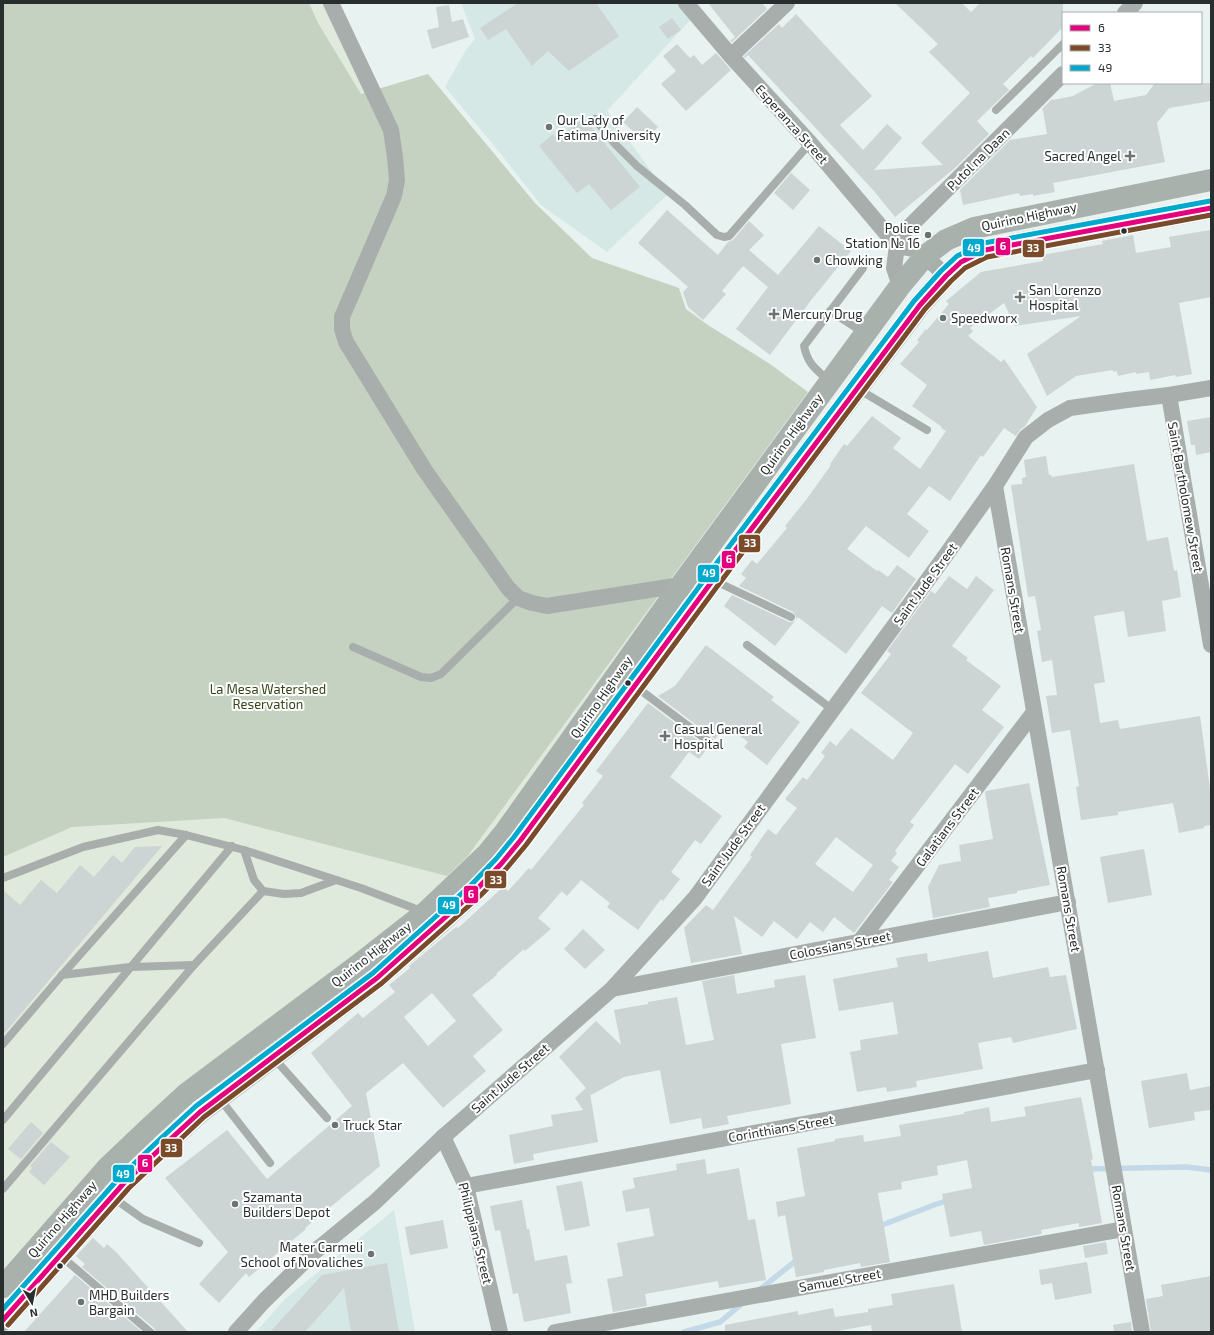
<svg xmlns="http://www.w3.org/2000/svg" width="1214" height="1335" font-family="'Exo 2',sans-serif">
<rect width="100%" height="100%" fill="#e8f2f0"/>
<g fill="#d5e8e5">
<polygon points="461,3 681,3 692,18 607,111 668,194 607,252 541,205 492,143 445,87 466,50 475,39"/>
<polygon points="394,1210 415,1332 256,1332 285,1299"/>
</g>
<polygon fill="#e0eadc" points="3,3 332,3 381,104 369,372 681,585 487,854 186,1094 3,1287"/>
<polygon fill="#c6d2c1" points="3,3 309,3 318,23 361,94 428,74 535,203 592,258 679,288 686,309 708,325 770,364 808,392 467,857 447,876 224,818 72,827 3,857"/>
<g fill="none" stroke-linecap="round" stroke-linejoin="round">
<g stroke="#c3d9e8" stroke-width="5.5">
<polyline points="1085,1169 1186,1167 1211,1170"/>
<polyline points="877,1227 934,1205 949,1200"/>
<polyline points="758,1291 798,1259"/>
<polyline points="684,1332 720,1322 744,1302"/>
</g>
</g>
<g fill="#ccd4d4" fill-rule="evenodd">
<polygon points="518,3 596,3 619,36 569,71 548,51 532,66 506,29 488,40 480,28"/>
<polygon points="708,3 762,3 767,9 732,42 730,41 735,37"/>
<polygon points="895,3 962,3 971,12 980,3 1063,3 1063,27 1033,58 1031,56 1003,84 1009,90 977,121 989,134 955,168 895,217 874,191 748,55 745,58 744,56 779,24 782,28 796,14 872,96 840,125 863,150 887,124 902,138 874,170 943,165 921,143 970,93 929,52 938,44"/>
<polygon points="449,5 452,22 463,19 469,37 432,49 427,30 439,27 436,7"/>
<polygon points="672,18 681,30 668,39 659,27"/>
<polygon points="677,44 690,58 694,55 702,65 716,53 731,70 686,111 661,84 676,71 663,56"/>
<polygon points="1097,83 1110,83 1114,101 1146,95 1155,83 1211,83 1211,101 1169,108 1157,123 1165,162 1053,183 1055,192 1033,196 1033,194 1020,196 1019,193 963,205 960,190 1010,140 1047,134 1043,111 1042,109 1052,99 1053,100 1073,96"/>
<polygon points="637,107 658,127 644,141 623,122"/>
<polygon points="584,118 640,187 611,210 589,184 577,193 539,146 553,134 557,139"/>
<polygon points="791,173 810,190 793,210 774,193"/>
<polygon points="667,210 718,255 728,242 733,240 749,221 764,235 749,250 778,275 819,226 851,251 812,299 770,355 736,329 768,287 743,266 722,291 726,294 703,320 688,307 683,292 688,287 638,243"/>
<polygon points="1210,230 1211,238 1211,297 1179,303 1192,374 1176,377 1175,375 1150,380 1149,372 1136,374 1136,372 1118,376 1117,371 1113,372 1113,370 1076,376 1047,396 1027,354 1081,316 1015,326 1004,303 970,328 973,331 968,336 1001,362 1004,359 1037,407 1025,426 1020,430 1016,436 1004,428 983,457 981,455 950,501 929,486 907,514 929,531 909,558 866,526 847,549 877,571 878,570 888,577 897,565 916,579 892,613 882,606 846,654 798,617 775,646 724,606 732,595 789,622 792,622 796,620 796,616 793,612 739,586 746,578 741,574 752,560 757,564 787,528 785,526 806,500 831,465 830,464 844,444 847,446 872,416 901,438 893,448 920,469 946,431 941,428 942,427 912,406 927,385 900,364 919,342 917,340 926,329 927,330 949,304 946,301 981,272 1043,261 1042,255 1103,244 1102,241 1133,235 1136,253 1171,247 1169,237"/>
<polygon points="1211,417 1211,452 1196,455 1195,445 1191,445 1187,421"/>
<polygon points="1046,456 1049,475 1051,475 1052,477 1134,464 1147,541 1168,537 1174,571 1177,570 1181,597 1162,601 1166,631 1128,637 1124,611 1094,616 1105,682 1094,684 1100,723 1118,720 1120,729 1200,716 1211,796 1211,825 1204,826 1204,828 1179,833 1173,803 1118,812 1118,815 1081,820 1076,787 1079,786 1070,730 1052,733 1046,696 1057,695 1052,660 1042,662 1037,631 1041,630 1035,596 1028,597 1011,485 1022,484 1022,478 1026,477 1024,460"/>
<path d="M949,576l18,13 9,-13 18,14 -42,56 16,12 -2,2 35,26 -19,24 22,17 -36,47 -13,-10 -45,58 4,3 -19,26 2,2 -6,8 8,6 -10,13 4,2 -39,51 -20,-16 -11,15 -13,-10 -13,17 -23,-18 -12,16 -28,-21 8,38 -51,9 -7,-35 22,-23 7,5 39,-53 -2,-2 18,-26 8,6 21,-27 -12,-9 18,-22 4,3 18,-24 -4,-3 9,-12 6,5 15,-18 42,32 20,-27 -52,-40 30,-39 -4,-3 44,-60 4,3zM836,837l37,28 -20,27 -38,-28z"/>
<polygon points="706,645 774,697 771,700 800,722 767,765 744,747 748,742 726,725 715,739 658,696 675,686"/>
<path d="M648,703l60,45 -9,11 -10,-7 -19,25 52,39 -21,28 -6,-4 -24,32 9,7 -17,22 -2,-2 -23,31 -31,-23 3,-4 -29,-23 -14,16 -5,-5 -24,27 13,11 -26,22 -1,-2 -28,25 1,1 -25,20 31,35 -30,26 13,15 -43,37 -40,-45 -37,30 14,73 -75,62 1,1 -57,48 -3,-4 -27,30 -20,-19 29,-32 -63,-74 62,-48 40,49 85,-73 -41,-53 47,-40 5,5 32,-26 -6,-7 21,-17 -1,-2 47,-39 2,1 45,-41 5,4 21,-23 2,2 53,-65 -2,-2 21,-27 -7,-5zM432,993l24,28 -28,25 -24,-29z"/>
<polygon points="1029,783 1050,885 1017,891 1017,893 988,898 990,907 933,918 928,887 939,865 961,861 959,845 993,839 985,793 986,791"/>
<polygon points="162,846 34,998 3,1035 3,890 20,905 41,880 57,893 80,865 94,877 113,855 122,863 135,847"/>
<polygon points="1144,849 1152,895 1108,903 1100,857"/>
<polygon points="583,929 605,950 585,969 564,949"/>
<polygon points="988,951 993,978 1048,967 1050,977 1066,975 1077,1029 1013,1043 1011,1037 978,1043 983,1069 916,1081 917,1087 887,1092 886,1087 857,1092 850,1052 861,1050 860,1040 898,1034 893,1002 839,1011 833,979 898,967 896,958 927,953 928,962"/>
<polygon points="734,975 737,994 775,987 774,980 805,975 816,1038 781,1044 791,1104 727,1116 729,1124 703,1129 701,1118 670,1124 660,1070 624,1077 591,1095 590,1093 598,1142 533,1154 534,1160 514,1164 509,1135 553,1126 551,1115 583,1110 575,1098 586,1088 559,1057 596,1021 621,1045 614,1010 648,1004 648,1002 677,997 686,1045 714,1040 702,981"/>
<polygon points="1187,1073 1190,1090 1211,1086 1211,1110 1194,1112 1195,1120 1149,1128 1141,1081"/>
<polygon points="1081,1097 1093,1159 1091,1160 1102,1223 1079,1227 1079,1223 1041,1230 1042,1234 984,1245 981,1231 950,1237 942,1194 972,1188 967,1160 937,1166 938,1175 901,1182 902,1189 878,1193 890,1262 861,1267 860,1263 824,1270 824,1272 796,1277 785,1215 778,1217 776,1202 805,1196 797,1148 835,1141 835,1139 863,1135 864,1142 901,1136 899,1125 964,1114 964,1112 989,1107 991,1122 1026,1116 1024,1107"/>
<polygon points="31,1122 43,1133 21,1159 8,1149"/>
<polygon points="51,1142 70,1157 44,1185 29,1172 32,1168 30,1166"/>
<polygon points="705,1159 707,1174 739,1168 748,1220 755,1219 766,1280 719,1288 718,1281 645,1294 647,1306 613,1312 607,1279 623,1276 617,1243 654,1236 649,1208 626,1212 622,1191 635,1188 633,1178 677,1170 676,1164"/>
<polygon points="582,1181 590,1226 565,1231 556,1186"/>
<polygon points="522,1200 527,1229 529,1229 535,1261 567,1255 572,1283 566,1284 571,1313 524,1322 518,1293 513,1294 500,1230 495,1231 490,1206"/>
<polygon points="443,1220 448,1248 410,1255 405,1227"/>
<polygon points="93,1238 104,1248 107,1244 117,1253 188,1332 155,1332 154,1328 82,1267 85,1264 76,1256"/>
<polygon points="1106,1242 1108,1254 1085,1258 1083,1246"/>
<polygon points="1087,1262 1092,1293 1055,1300 1052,1283 1041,1285 1039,1270"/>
<polygon points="387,1263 399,1332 351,1332 344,1288 305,1332 270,1332 322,1275"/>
<polygon points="75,1275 142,1332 24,1332"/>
<polygon points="1211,1276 1211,1332 1151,1332 1146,1299 1163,1296 1161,1285"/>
<polygon points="954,1284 962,1332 872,1332 871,1325 832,1332 725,1332 725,1325 798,1311 798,1315 833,1308 835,1317 868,1312 868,1309 893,1305 891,1294"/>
<polygon points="1131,1322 1132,1332 1114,1332 1113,1325"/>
</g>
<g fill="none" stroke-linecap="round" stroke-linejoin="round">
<g stroke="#a8aeab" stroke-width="8">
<polyline points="996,110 1063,44"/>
<polyline points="595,119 615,144 637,166 685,205 717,235 724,237 729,236 810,143"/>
<polyline points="830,311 864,333"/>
<path d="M829,381c-13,-12 -21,-16 -25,-35l59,-78"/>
<polyline points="858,389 927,430"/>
<polyline points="713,580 791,617"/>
<polyline points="747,645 833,710"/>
<polyline points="353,647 421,677 431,678 441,674 518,598"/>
<polyline points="635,686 716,747"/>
<polyline points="244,850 254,880 263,891"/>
<polyline points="3,878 83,847 158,830 186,835 244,850 361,888 424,912"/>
<polyline points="62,975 130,967 194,965"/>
<polyline points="3,1044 62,975 186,835"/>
<polyline points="273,1057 327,1118"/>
<polyline points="220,1099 270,1163"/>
<polyline points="3,1120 232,846"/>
<polyline points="3,1189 194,965 263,891 284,894 301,893 336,880"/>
<polyline points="112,1201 115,1199 143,1219 199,1243"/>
<polyline points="61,1256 150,1332"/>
</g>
<g stroke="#a8aeab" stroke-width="16">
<polyline points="331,3 391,130 395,157 397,180 394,196 342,317 342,329 346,342 424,469 508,588 518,598 532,603 547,606 681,585 687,589"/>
<polyline points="686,3 731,56 810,143 897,246 914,249 925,256 946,276"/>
<polyline points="1125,13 1135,3"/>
<polyline points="731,56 787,3"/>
<polyline points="893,243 1063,74"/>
<polyline points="897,246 894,268 900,286"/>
<polyline points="1169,395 1211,645"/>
<polyline points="995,486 1142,1332"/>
<polyline points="860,941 1034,712"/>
<polyline points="612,989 1068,902"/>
<polyline points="443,1137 466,1186 500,1332"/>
<polyline points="466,1186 1097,1070"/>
<polyline points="236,1332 264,1301 313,1253 375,1202 443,1137 612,989 695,898 943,559 995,486 1026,437 1048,420 1070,408 1127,400 1169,395 1211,388"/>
<polyline points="555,1332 1124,1229"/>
</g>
<g stroke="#a9b1ad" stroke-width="22">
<polyline points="3,1287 107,1168 148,1129 186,1094 362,962 426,912 487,854 505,832 681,585 900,286 925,256 946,240 974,228 1211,180"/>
<polyline points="3,1320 124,1183 163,1146 200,1112 377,978 442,921 476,890 501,864 520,841 713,580 920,305 946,276 961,262 985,250 1211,208"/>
</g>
<g stroke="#fff" stroke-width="8">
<polyline id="bus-1" points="3,1320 124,1183 163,1146 200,1112 377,978 476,890 501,864 520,841 713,580 920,305 946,276 961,262 985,250 1211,208"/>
</g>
<g stroke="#fff" stroke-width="8">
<polyline id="bus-2" points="8,1325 129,1188 168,1151 204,1117 382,983 481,895 506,869 526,845 719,584 925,309 951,281 965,268 987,257 1211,215"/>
</g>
<g stroke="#fff" stroke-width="8">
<polyline id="bus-3" points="3,1309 119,1178 158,1141 196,1106 373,973 471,885 496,859 514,837 707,576 914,301 941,271 957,256 984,243 1210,201"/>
</g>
<use href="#bus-1" stroke="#e5007d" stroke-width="5"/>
<use href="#bus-2" stroke="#7a4b2a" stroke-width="5"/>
<use href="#bus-3" stroke="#00a9ce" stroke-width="5"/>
</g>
<g fill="#6b7371" stroke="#fff" stroke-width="1.5">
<circle cx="549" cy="127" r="4"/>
<path d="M1128 150h4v4h4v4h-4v4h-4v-4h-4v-4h4z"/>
<circle cx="928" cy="235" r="4"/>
<circle cx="817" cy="260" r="4"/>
<path d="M1018 291h4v4h4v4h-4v4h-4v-4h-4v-4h4z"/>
<path d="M772 308h4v4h4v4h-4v4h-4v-4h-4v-4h4z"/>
<circle cx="943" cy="318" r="4"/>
<path d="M663 730h4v4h4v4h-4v4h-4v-4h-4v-4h4z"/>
<circle cx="335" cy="1125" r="4"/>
<circle cx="235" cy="1204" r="4"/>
<circle cx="371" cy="1254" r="4"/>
<circle cx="81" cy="1302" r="4"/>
</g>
<g fill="#272e2d" stroke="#fff" stroke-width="1.5">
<circle cx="1124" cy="231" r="3.5"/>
<circle cx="628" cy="683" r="3.5"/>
<circle cx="60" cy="1266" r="3.5"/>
</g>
<g text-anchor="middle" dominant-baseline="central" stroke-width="4" stroke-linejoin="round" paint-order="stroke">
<g font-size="13" fill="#272e2d" stroke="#fff" text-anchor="start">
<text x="557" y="120">Our Lady of<tspan x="557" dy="15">Fatima University</tspan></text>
<text x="1121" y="156" text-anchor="end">Sacred Angel</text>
<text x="920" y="228" text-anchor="end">Police<tspan x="920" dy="15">Station № 16</tspan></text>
<text x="825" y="260">Chowking</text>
<text x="1029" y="290">San Lorenzo<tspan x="1029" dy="15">Hospital</tspan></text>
<text x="782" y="314">Mercury Drug</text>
<text x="951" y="318">Speedworx</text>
<text x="674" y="729">Casual General<tspan x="674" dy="15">Hospital</tspan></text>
<text x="343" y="1125">Truck Star</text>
<text x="243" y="1197">Szamanta<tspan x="243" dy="15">Builders Depot</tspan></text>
<text x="363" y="1247" text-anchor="end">Mater Carmeli<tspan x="363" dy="15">School of Novaliches</tspan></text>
<text x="89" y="1295">MHD Builders<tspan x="89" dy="15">Bargain</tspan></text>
</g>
<g font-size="13" fill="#272e2d" stroke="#fff">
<text transform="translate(792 124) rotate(48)">Esperanza Street</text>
<text transform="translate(978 159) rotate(-45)">Putol na Daan</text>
<text transform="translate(1029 216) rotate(-12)">Quirino Highway</text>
<text transform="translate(791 434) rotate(-54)">Quirino Highway</text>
<text transform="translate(1186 497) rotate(80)">Saint Bartholomew Street</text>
<text transform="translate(925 584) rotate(-54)">Saint Jude Street</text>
<text transform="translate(1013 590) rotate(80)">Romans Street</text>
<text transform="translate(601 697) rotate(-55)">Quirino Highway</text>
<text transform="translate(947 827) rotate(-53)">Galatians Street</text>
<text transform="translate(733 845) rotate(-54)">Saint Jude Street</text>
<text transform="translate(1069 909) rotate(80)">Romans Street</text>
<text transform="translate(840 945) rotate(-11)">Colossians Street</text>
<text transform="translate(371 954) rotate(-38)">Quirino Highway</text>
<text transform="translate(510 1078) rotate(-41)">Saint Jude Street</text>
<text transform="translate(781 1128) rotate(-10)">Corinthians Street</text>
<text transform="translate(62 1219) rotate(-49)">Quirino Highway</text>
<text transform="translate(1124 1228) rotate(80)">Romans Street</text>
<text transform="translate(476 1233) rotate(76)">Philippians Street</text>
<text transform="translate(840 1280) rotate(-10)">Samuel Street</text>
</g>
<g font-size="13" fill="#344516" stroke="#fff">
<text x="268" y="689">La Mesa Watershed<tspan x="268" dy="15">Reservation</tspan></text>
</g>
</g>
<g stroke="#fff" stroke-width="1.5">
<rect x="995" y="237" width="16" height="19" rx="4" fill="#e5007d"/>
<rect x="962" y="238" width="23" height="19" rx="4" fill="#00a9ce"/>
<rect x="1022" y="239" width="23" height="19" rx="4" fill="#7a4b2a"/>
<rect x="738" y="534" width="23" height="19" rx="4" fill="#7a4b2a"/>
<rect x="721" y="550" width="15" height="19" rx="4" fill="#e5007d"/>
<rect x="697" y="564" width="23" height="19" rx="4" fill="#00a9ce"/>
<rect x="484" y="870" width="23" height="19" rx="4" fill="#7a4b2a"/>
<rect x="463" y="885" width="16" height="19" rx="4" fill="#e5007d"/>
<rect x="437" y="896" width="23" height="19" rx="4" fill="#00a9ce"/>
<rect x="160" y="1138" width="23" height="20" rx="4" fill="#7a4b2a"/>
<rect x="137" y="1154" width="16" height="19" rx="4" fill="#e5007d"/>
<rect x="112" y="1164" width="23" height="19" rx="4" fill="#00a9ce"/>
</g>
<g font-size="11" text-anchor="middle" font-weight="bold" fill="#fff">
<text x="1003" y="250">6</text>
<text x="974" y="252">49</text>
<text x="1033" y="252">33</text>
<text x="750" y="547">33</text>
<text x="729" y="563">6</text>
<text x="709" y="577">49</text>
<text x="496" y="884">33</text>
<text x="471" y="898">6</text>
<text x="449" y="909">49</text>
<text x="171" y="1152">33</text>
<text x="145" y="1167">6</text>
<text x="123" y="1178">49</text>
</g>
<rect width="1214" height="1335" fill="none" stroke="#272e2d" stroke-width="8"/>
<rect x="1062" y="12" width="140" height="72" fill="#ffffff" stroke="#a9abab"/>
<rect x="1070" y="25" width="20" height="6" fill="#e5007d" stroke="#a9abab"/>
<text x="1098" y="32" font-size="12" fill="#272e2d">6</text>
<rect x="1070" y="45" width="20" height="6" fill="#7a4b2a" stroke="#a9abab"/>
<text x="1098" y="52" font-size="12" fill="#272e2d">33</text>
<rect x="1070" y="65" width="20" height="6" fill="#00a9ce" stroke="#a9abab"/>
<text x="1098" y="72" font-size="12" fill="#272e2d">49</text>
<g transform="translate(32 1303) rotate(170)" stroke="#ffffff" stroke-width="3" paint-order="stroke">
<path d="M0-3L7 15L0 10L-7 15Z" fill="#272e2d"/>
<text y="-6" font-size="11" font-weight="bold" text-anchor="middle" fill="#272e2d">N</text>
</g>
</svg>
